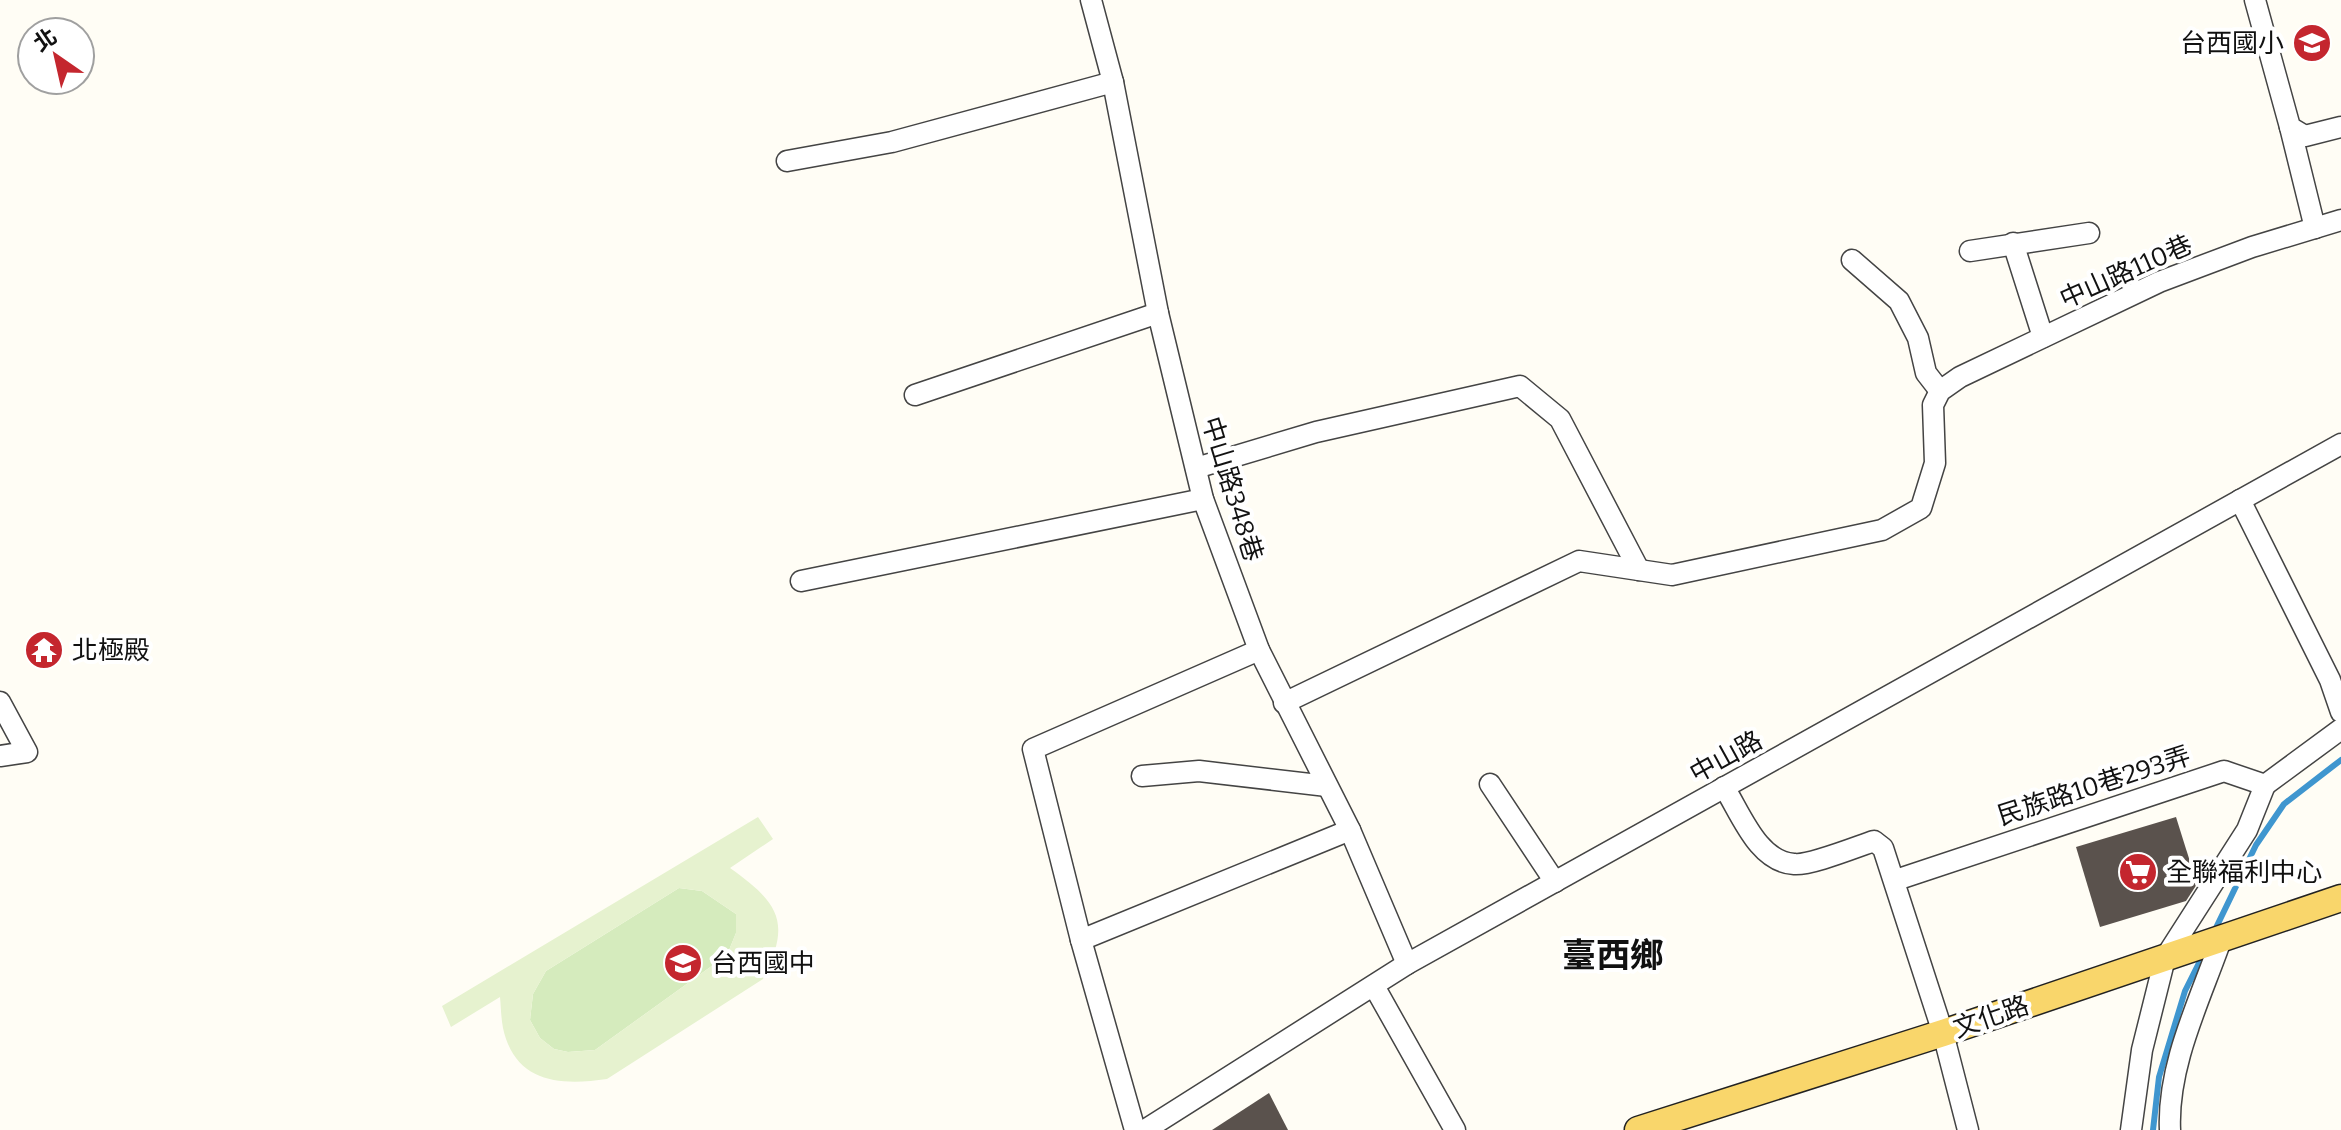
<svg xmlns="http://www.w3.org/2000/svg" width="2341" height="1130" font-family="Bitter,'Noto Sans TC',serif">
<rect width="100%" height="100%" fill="#fffdf5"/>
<polygon fill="#d5ebbd" points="679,888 702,891 736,914 736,933 727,955 595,1050 568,1052 554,1049 540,1038 530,1020 533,994 546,971"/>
<path fill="#e6f2cf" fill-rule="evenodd" d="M758,817l15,22 -43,29c49,35 62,54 33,111l-156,100c-47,7 -92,4 -104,-51 -2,-10 -2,-21 -3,-31l-49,30 -9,-21zM679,888l23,3 34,23v19l-9,22 -132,95 -27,2 -14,-3 -14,-11 -10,-18 3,-26 13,-23z"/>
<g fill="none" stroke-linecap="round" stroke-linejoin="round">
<g stroke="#3f96cf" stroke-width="6">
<polyline points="2213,934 2256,845 2284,804 2341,760"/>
<polyline points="2153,1130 2159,1077 2185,991 2203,955"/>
</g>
</g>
<g fill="#5a524d">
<polygon points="2176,817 2197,884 2186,901 2100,927 2076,847"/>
<polygon points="1269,1093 1288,1130 1212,1130"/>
</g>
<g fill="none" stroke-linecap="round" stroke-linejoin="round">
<g stroke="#444" stroke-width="23">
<g id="minor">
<polyline points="1091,0 1113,82 1158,313 1203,499 1259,650 1350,830 1407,964"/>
<polyline points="2255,0 2290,127 2305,136 2341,127"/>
<polyline points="2290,127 2315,228"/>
<polyline points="787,161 892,142 1113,82"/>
<polyline points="2013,243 2043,337"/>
<polyline points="1970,251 2089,233"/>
<polyline points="1852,260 1899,301 1918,338 1926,373 1940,391"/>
<polyline points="915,395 1158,313"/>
<polyline points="1196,468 1316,432 1520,386 1560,419 1639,570"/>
<polyline points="2240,500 2330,680 2341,712"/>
<polyline points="801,581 1203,499"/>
<polyline points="0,702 27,752 0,756"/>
<polyline points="1284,703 1579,561 1672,575 1882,530 1921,508 1935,463 1933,405 1940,391 1960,377 2159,282 2252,247 2341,220"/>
<polyline points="1142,776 1199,771 1327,786"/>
<polyline points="1490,784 1555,882"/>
<path d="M1724,787c17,27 34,75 70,77 15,2 62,-17 80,-23l9,7 60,185 25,97"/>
<polyline points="1896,880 2224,771 2265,785 2341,729"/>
<polyline points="1081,940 1350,830"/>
<polyline points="1374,986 1455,1130"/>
<polyline points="1135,1130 1081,940 1033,749 1259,650"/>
<polyline points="1145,1130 1407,964 2341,444"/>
<polyline points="2131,1130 2142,1050 2165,958 2247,830 2265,785"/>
<path d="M2170,1130c-3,-65 30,-130 51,-190"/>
</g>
</g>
<g stroke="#222" stroke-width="29">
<polyline id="major" points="1638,1130 1943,1033 2341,898"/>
</g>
<use href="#minor" stroke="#fff" stroke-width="20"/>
<use href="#major" stroke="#f9d66b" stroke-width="26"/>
</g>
<defs>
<g id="school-disc" transform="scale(2)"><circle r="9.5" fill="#c4262e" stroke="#fff"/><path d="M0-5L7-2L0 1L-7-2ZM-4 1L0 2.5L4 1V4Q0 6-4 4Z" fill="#fff"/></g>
<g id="temple-disc" transform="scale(2)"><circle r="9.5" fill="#c4262e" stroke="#fff"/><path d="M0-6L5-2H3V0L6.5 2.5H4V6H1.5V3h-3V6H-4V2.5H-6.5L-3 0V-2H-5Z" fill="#fff"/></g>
<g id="supermarket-disc" transform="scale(2)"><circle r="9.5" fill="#c4262e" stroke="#fff"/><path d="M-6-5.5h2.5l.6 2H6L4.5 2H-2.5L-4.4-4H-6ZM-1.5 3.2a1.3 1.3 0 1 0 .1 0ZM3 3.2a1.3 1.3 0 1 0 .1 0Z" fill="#fff"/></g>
</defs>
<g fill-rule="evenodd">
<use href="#school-disc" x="2312" y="43"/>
<use href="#temple-disc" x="44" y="650"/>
<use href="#supermarket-disc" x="2138" y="872"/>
<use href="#school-disc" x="683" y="963"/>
</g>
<g text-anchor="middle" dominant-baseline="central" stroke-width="8" stroke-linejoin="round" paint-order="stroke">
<g font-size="26" fill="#111" stroke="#fff" text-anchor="start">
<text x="2284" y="43" text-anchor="end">台西國小</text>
<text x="72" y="650">北極殿</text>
<text x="2166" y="872">全聯福利中心</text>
<text x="711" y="963">台西國中</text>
</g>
<g font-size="26" fill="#111" stroke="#fff">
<text transform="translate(2126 272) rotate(-24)">中山路110巷</text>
<text transform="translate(1232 489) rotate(73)">中山路348巷</text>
<text transform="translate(1726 757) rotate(-29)">中山路</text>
<text transform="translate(2094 786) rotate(-18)">民族路10巷293弄</text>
<text transform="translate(1991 1017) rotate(-19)">文化路</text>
</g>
<g font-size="34" font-weight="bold" fill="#111" stroke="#fff">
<text x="1613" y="955">臺西鄉</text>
</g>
</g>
<g transform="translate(56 56) rotate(326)"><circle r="38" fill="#ffffff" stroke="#a0a0a0" stroke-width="2"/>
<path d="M0-6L14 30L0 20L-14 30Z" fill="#c4262e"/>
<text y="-12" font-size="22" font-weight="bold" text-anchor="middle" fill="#111111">北</text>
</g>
</svg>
